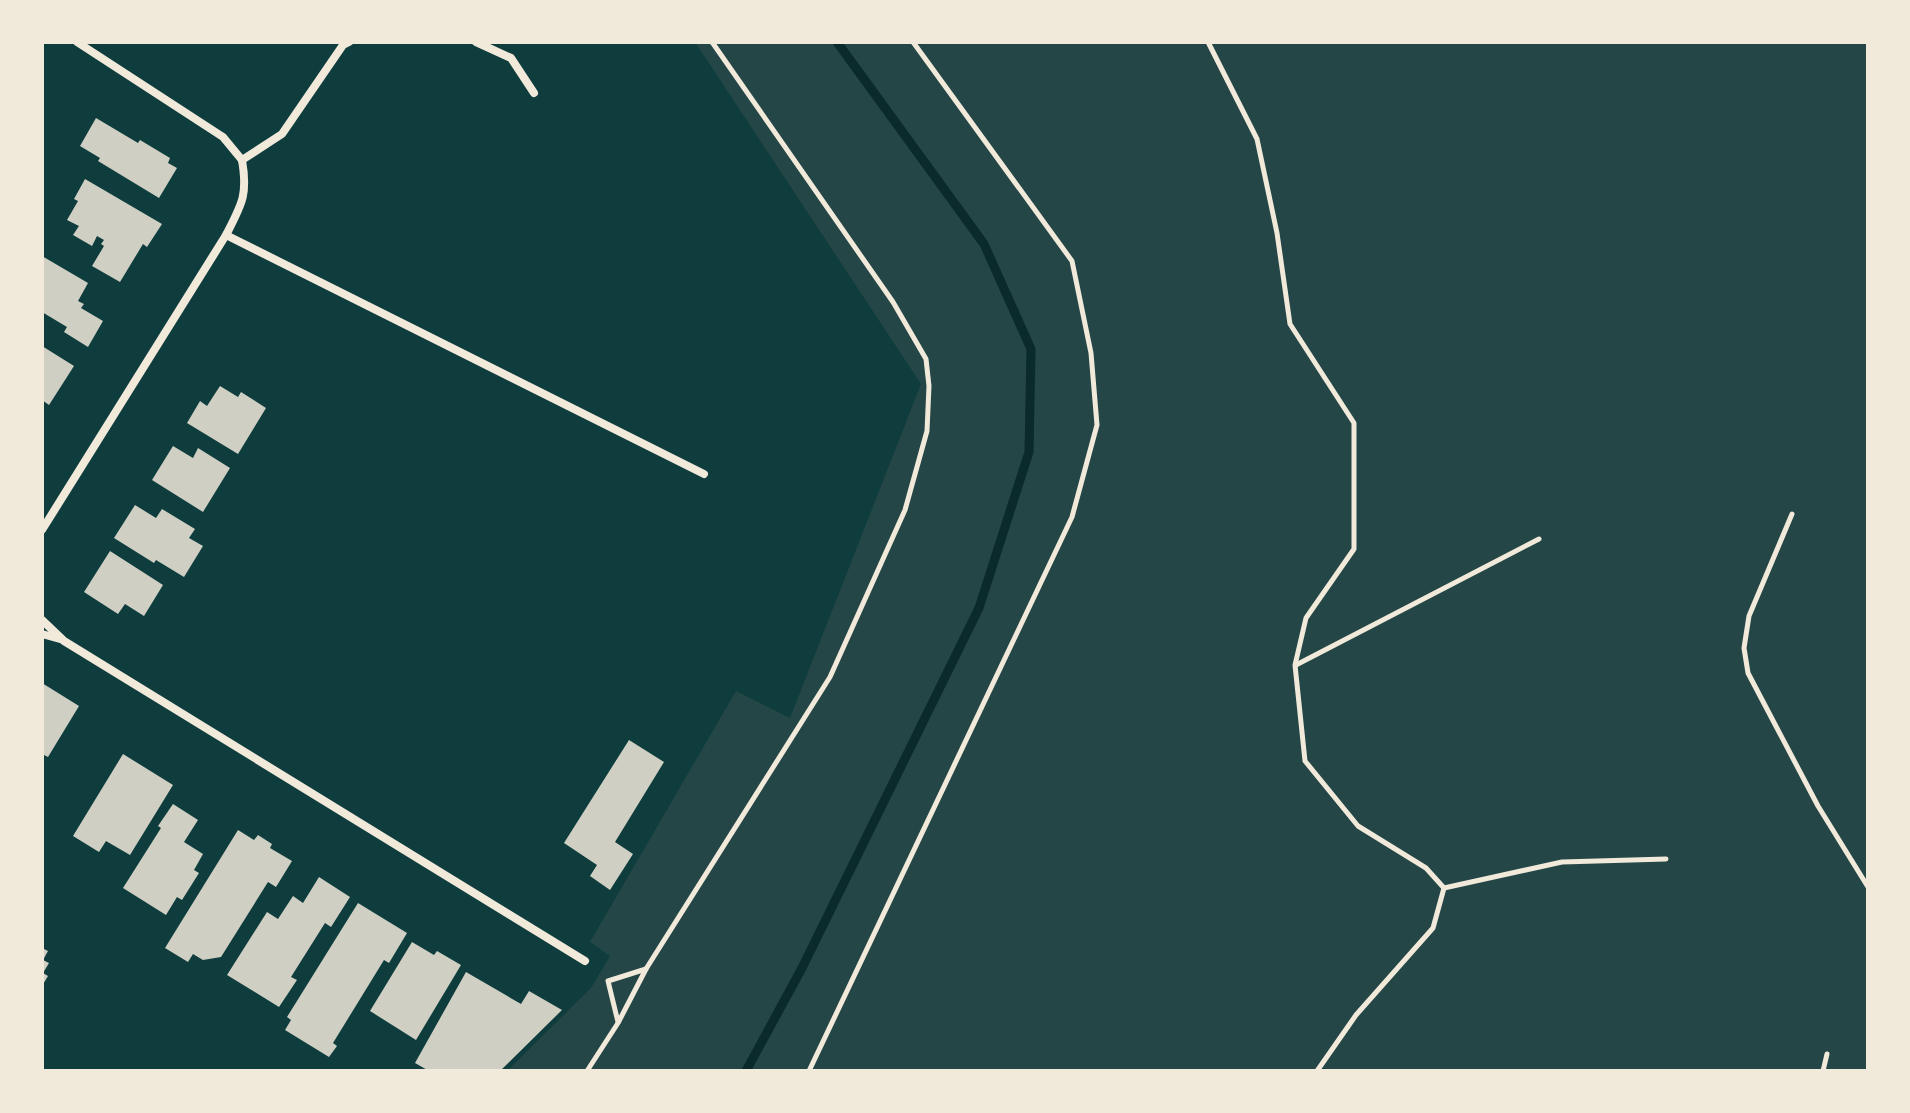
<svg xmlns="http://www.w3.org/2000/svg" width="1910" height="1113" font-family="'Sofia Sans Condensed',sans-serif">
<rect width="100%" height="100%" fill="#0f3d3e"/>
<polygon fill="#244646" points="695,42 1868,42 1868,1071 507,1071 591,988 610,956 590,942 736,691 790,718 921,384"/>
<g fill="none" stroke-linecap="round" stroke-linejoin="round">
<polyline stroke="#0a2a2b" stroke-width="9" points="746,1071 802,968 979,608 1029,452 1031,349 984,244 837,42"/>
</g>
<g fill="#cfcfc3">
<polygon points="96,118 138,143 140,140 170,158 168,163 177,168 159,198 98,161 100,158 80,146"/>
<polygon points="85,179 162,224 147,247 143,244 120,282 92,266 104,246 101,244 104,240 97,236 92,246 73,235 79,226 67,220 78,201 74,199"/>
<polygon points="42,256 88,283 78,301 84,304 81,308 103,321 88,347 64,332 67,327 42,312"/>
<polygon points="42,346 74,366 49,405 42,400"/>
<polygon points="220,386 238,397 241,392 266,408 238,454 187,423 200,401 207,406"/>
<polygon points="173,446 193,458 198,448 230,468 203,512 152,480"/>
<polygon points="135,505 156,518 162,509 195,529 189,538 203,546 184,577 156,560 154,563 114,538"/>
<polygon points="110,551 163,585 144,616 125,604 118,614 84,592"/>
<polygon points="42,683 79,706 48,757 42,754"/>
<polygon points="629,740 664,762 615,842 633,854 610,890 590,876 597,865 564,843"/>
<polygon points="123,754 173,785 130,855 106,841 99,852 73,836"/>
<polygon points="173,804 198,820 184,842 203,854 194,870 199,873 182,900 177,897 166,915 123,888 161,828 158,826"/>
<polygon points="238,830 254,840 258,835 272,844 270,848 292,861 276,887 268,882 221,957 203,960 193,954 188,962 165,948"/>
<polygon points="319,877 350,897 331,927 325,923 291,977 297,980 279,1007 227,975 267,912 278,919 293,896 303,903"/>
<polygon points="358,903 407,933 389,963 384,960 333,1043 337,1046 329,1057 285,1030 291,1020 287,1017"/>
<polygon points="412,942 434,955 437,951 461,965 416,1040 370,1011"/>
<polygon points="42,948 48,951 43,960 49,963 43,973 48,976 42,986"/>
<polygon points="466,972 521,1004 529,991 562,1010 500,1071 429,1071 415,1063"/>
</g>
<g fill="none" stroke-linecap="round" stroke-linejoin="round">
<g stroke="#f1e9da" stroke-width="5">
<polyline points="1208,42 1257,139 1277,233 1290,324 1354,423 1354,549 1306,618 1295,665 1305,761 1358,826 1426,868 1444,888 1433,928 1356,1015 1317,1071"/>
<polyline points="1792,514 1749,616 1744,648 1748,673 1818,806 1868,887"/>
<polyline points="1296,665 1539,539"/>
<polyline points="1444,888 1562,862 1666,859"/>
<polyline points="618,1022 608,981 646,969"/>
<polyline points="587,1071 618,1023 646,969 830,677 905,510 927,431 929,386 926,359 893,302 712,42"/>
<polyline points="809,1071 1072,517 1097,425 1091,353 1072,261 913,42"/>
<polyline points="1823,1071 1827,1054"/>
</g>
<g stroke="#f1e9da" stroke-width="8">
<polyline points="77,42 223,137 242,160"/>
<polyline points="476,42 511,58 534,93"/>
<polyline points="242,160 282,134 343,45 349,42"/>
<polyline points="226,235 704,474"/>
<path d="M42,530l184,-295c16,-31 22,-40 16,-75"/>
<polyline points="42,620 64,641 585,961"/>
<polyline points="42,634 60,639"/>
</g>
</g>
<rect width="1910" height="1113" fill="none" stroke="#f1e9da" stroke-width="88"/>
</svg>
